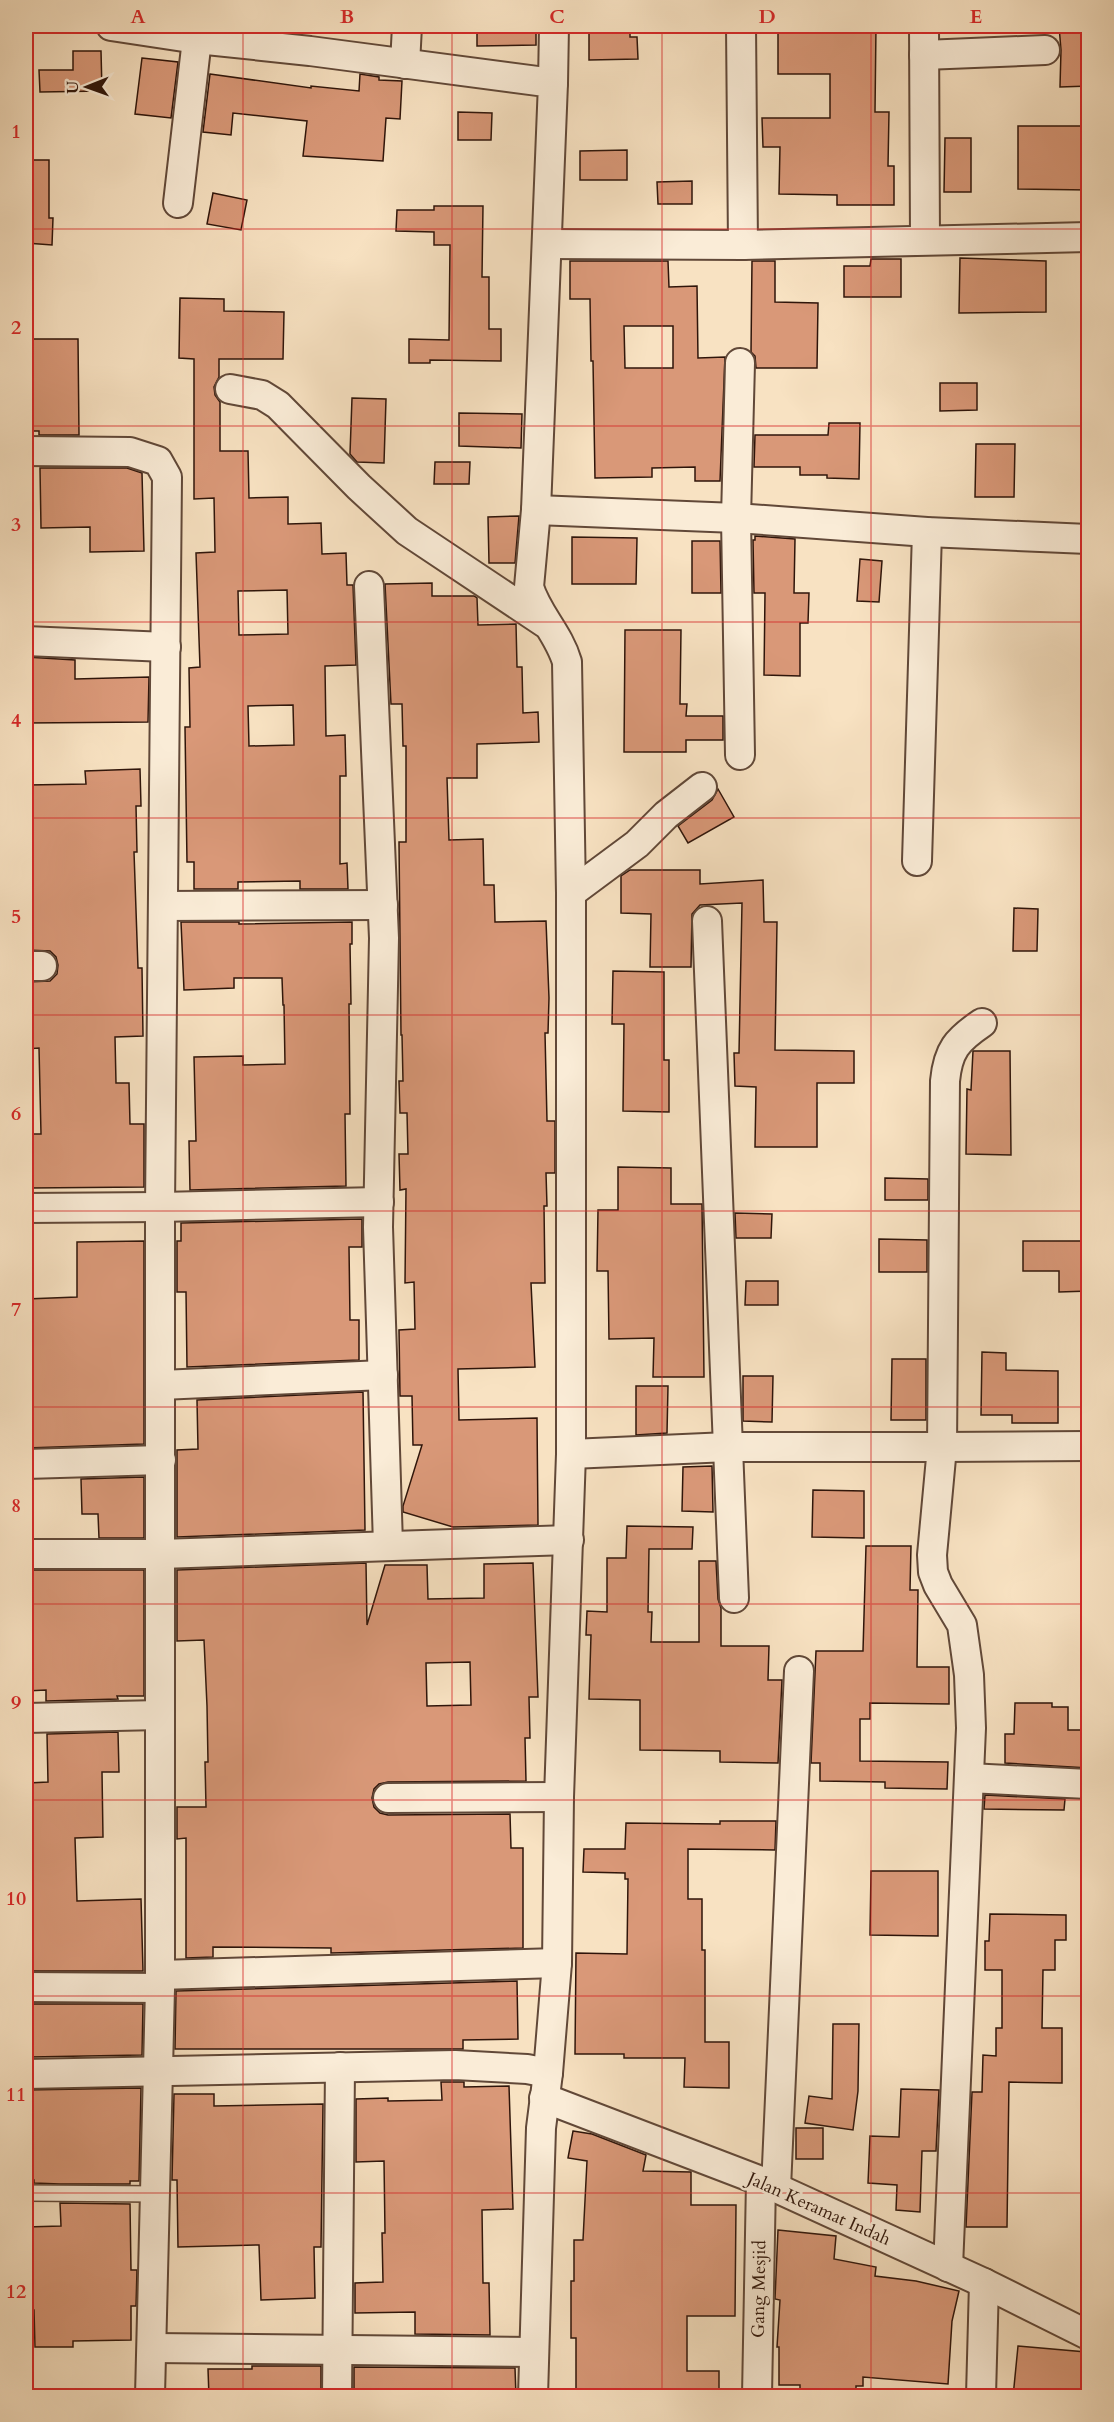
<svg xmlns="http://www.w3.org/2000/svg" width="1114" height="2422" font-family="Cardo,serif">
<rect width="100%" height="100%" fill="#f8e2c2"/>
<filter id="stains"><feTurbulence type="fractalNoise" baseFrequency=".00333" numOctaves="4"/><feColorMatrix values="0 0 0 0 .2 0 0 0 0 .09 0 0 0 0 .02 0 0 0 .5 -.17"/></filter>
<radialGradient id="worn" r=".72"><stop offset=".6" stop-color="#630" stop-opacity="0"/><stop offset="1" stop-color="#630" stop-opacity=".3"/></radialGradient>
<g fill="#d99878" stroke="#2f150a" stroke-width="1.5" fill-rule="evenodd">
<polygon points="477,26 536,26 536,45 477,46"/>
<polygon points="589,26 630,26 630,37 637,37 638,59 589,60"/>
<polygon points="778,26 876,26 875,112 889,112 888,166 894,166 894,205 837,205 837,195 779,194 780,147 763,147 762,118 830,118 830,74 778,74"/>
<polygon points="1059,26 1089,26 1089,86 1060,87 1061,50"/>
<polygon points="73,51 101,51 102,91 40,92 39,70 73,70"/>
<polygon points="142,58 178,62 171,118 135,114"/>
<polygon points="210,74 311,88 311,86 359,91 360,74 379,77 379,80 402,81 400,119 386,118 383,161 303,156 307,121 233,113 231,135 203,132"/>
<polygon points="458,112 492,113 491,140 458,140"/>
<polygon points="1018,126 1089,126 1089,190 1018,189"/>
<polygon points="945,138 971,138 971,192 944,192"/>
<polygon points="627,150 627,180 580,180 580,151"/>
<polygon points="26,160 49,160 49,218 53,218 52,245 26,243"/>
<polygon points="692,181 692,204 658,204 657,182"/>
<polygon points="213,193 247,200 241,230 207,224"/>
<polygon points="434,206 483,206 482,277 489,277 489,329 501,329 501,361 430,360 430,363 409,363 409,339 449,340 450,245 434,245 434,232 396,231 397,210 434,210"/>
<polygon points="960,258 1046,261 1046,312 959,313"/>
<polygon points="871,259 901,259 901,297 844,297 844,266 870,266"/>
<path d="M570,261h98l1,26 28,-1 1,72 27,-1 -5,124h-25v-14l-43,1v9l-57,1 -2,-117h-2l-1,-62h-20zM624,326h49v42h-48z"/>
<polygon points="752,261 775,261 775,302 818,303 817,368 756,368 755,356 751,352"/>
<path d="M180,298l44,1v12l60,1 -1,47h-64v18l-5,10 1,8 5,7v49h28l1,47 39,-1v27l33,-1 1,31 24,-1 1,32h6l3,80 -31,1 1,70 19,-1 1,41h-6v88l7,-1 1,26h-48v-8l-62,1v7h-44v-27h-7l-2,-135h5l-1,-59 11,-1 -4,-114 19,-1 -1,-54 -20,1v-140l-15,-1zM287,590l1,44 -49,1 -1,-44zM293,705l1,40 -45,1 -1,-40z"/>
<polygon points="26,339 78,339 79,435 39,435 39,431 26,431"/>
<polygon points="940,383 977,383 977,410 940,411"/>
<polygon points="352,398 386,399 384,463 357,462 350,454"/>
<polygon points="459,413 522,414 521,448 459,446"/>
<polygon points="829,423 860,423 859,479 827,478 827,475 800,475 800,467 754,467 755,435 828,435"/>
<polygon points="976,444 1015,444 1014,497 975,497"/>
<polygon points="435,462 470,462 469,484 434,484"/>
<polygon points="40,468 127,468 142,473 144,551 90,552 90,527 41,528"/>
<polygon points="519,516 515,563 489,563 488,517"/>
<polygon points="755,536 795,539 794,593 809,593 808,623 800,623 800,676 764,675 765,593 754,593 753,540 755,540"/>
<polygon points="572,537 637,538 636,584 572,584"/>
<polygon points="692,541 720,541 721,593 692,593"/>
<polygon points="860,559 882,561 879,602 857,601"/>
<polygon points="432,583 432,596 474,596 477,598 478,625 516,624 517,667 522,667 523,713 538,712 539,742 477,744 477,778 447,778 449,840 483,839 484,885 494,885 495,922 546,921 549,998 548,1033 545,1033 547,1121 555,1121 555,1173 546,1173 547,1206 544,1206 545,1283 531,1283 535,1367 458,1369 459,1420 537,1418 538,1525 453,1527 403,1512 403,1506 422,1445 413,1445 412,1396 400,1396 399,1330 415,1329 414,1282 405,1283 406,1189 400,1190 399,1154 408,1154 407,1113 400,1113 399,1081 403,1081 402,1035 401,1035 399,842 406,842 406,746 403,746 402,704 391,704 385,584"/>
<polygon points="625,630 681,630 680,704 687,704 686,716 723,716 723,740 686,740 686,752 624,752"/>
<polygon points="26,657 75,660 75,679 149,677 148,722 26,723"/>
<polygon points="140,769 141,806 136,806 137,852 134,852 138,968 142,968 143,1036 115,1037 116,1083 129,1083 130,1124 144,1124 144,1187 29,1188 28,1134 41,1134 39,1048 26,1049 26,982 50,981 57,974 58,965 56,957 50,951 26,950 26,832 29,832 28,785 86,784 85,771"/>
<polygon points="718,789 734,817 688,843 678,826 712,800"/>
<polygon points="630,870 700,870 700,884 763,880 764,922 777,922 775,1050 854,1051 854,1083 817,1083 817,1147 755,1147 756,1087 735,1086 734,1053 739,1053 742,903 700,905 692,914 691,967 650,967 651,914 621,913 621,876"/>
<polygon points="1014,908 1038,909 1037,951 1013,951"/>
<polygon points="181,922 239,922 239,924 352,922 352,944 350,944 351,1004 349,1004 350,1114 345,1114 346,1186 190,1190 189,1141 196,1141 194,1057 243,1056 243,1065 285,1064 284,1005 283,1005 282,978 234,978 234,988 184,990"/>
<polygon points="613,971 664,972 664,1060 669,1060 669,1112 623,1111 624,1024 612,1024"/>
<polygon points="973,1051 1010,1051 1011,1155 966,1154 967,1089 971,1090"/>
<polygon points="618,1167 671,1168 671,1204 702,1204 704,1377 653,1377 654,1338 609,1339 608,1271 597,1271 598,1210 618,1210"/>
<polygon points="885,1178 928,1179 928,1200 885,1200"/>
<polygon points="735,1213 772,1214 771,1238 736,1238"/>
<polygon points="362,1219 362,1247 349,1247 350,1320 359,1320 359,1360 187,1367 186,1292 177,1292 177,1241 181,1241 181,1223"/>
<polygon points="879,1239 927,1240 927,1272 879,1272"/>
<polygon points="144,1241 144,1444 26,1448 26,1299 77,1297 77,1242"/>
<polygon points="1023,1241 1089,1241 1089,1291 1059,1292 1059,1271 1023,1271"/>
<polygon points="746,1281 778,1281 778,1305 745,1305"/>
<polygon points="982,1352 1006,1353 1006,1370 1058,1371 1058,1423 1012,1423 1012,1415 981,1415"/>
<polygon points="892,1359 926,1359 926,1420 891,1420"/>
<polygon points="743,1376 773,1376 772,1422 743,1421"/>
<polygon points="636,1386 668,1386 667,1433 636,1435"/>
<polygon points="363,1392 365,1530 177,1537 177,1450 198,1449 197,1400"/>
<polygon points="712,1466 713,1512 682,1511 683,1467"/>
<polygon points="144,1477 144,1538 99,1538 98,1514 82,1514 81,1479"/>
<polygon points="813,1490 864,1491 864,1538 812,1537"/>
<polygon points="627,1526 693,1527 692,1549 649,1549 648,1612 652,1612 651,1642 699,1642 699,1561 716,1561 718,1599 721,1608 721,1646 769,1646 768,1680 782,1680 778,1763 720,1762 720,1751 640,1750 640,1700 589,1699 591,1635 586,1635 587,1611 607,1612 607,1558 626,1558"/>
<polygon points="866,1546 911,1546 910,1590 918,1590 917,1667 949,1667 949,1704 870,1703 870,1719 860,1719 860,1761 948,1762 947,1789 885,1788 885,1782 820,1781 820,1763 811,1763 816,1651 863,1651"/>
<path d="M366,1563l1,62 18,-60h42l1,34 56,-1v-34l49,-1 5,134h-9l1,41h-5l1,43 -138,1 -9,2 -5,5 -2,9 2,9 6,6 8,2 122,-1 1,34h12v100l-192,5v-5l-118,-1v10l-27,1v-120l-9,1v-32h29l-1,-45h3l-1,-56 -3,-66 -27,1v-71zM470,1662l1,43 -44,1 -1,-43z"/>
<polygon points="26,1570 144,1570 144,1696 117,1696 118,1699 46,1701 46,1690 26,1691 26,1646 28,1646"/>
<polygon points="1015,1703 1052,1703 1052,1707 1068,1707 1068,1730 1089,1730 1089,1768 1005,1763 1005,1734 1014,1734"/>
<polygon points="118,1732 119,1772 102,1772 103,1837 75,1838 77,1901 141,1899 143,1971 28,1971 26,1969 26,1853 30,1853 28,1783 48,1782 47,1734"/>
<polygon points="985,1795 1065,1799 1064,1810 984,1809"/>
<polygon points="720,1821 776,1821 775,1850 688,1849 688,1899 702,1899 702,1950 705,1950 705,2042 729,2042 729,2088 684,2087 685,2058 624,2058 624,2054 575,2054 576,1953 627,1954 628,1879 625,1879 625,1873 583,1872 584,1849 625,1849 626,1823 720,1824"/>
<polygon points="871,1871 938,1871 938,1936 870,1935"/>
<polygon points="990,1914 1066,1915 1066,1940 1055,1940 1055,1970 1043,1970 1042,2028 1062,2028 1062,2083 1009,2082 1007,2227 966,2227 972,2092 982,2092 983,2055 996,2056 996,2028 1002,2028 1002,1970 985,1970 985,1941 989,1941"/>
<polygon points="517,1981 518,2039 463,2040 463,2049 175,2049 176,1991"/>
<polygon points="29,2004 143,2004 142,2055 30,2057"/>
<polygon points="833,2024 859,2024 858,2091 853,2130 805,2123 809,2096 832,2099"/>
<polygon points="441,2082 464,2082 464,2087 509,2086 513,2209 482,2210 483,2283 489,2283 490,2335 415,2334 415,2312 355,2313 355,2283 383,2282 382,2233 385,2233 384,2161 356,2162 356,2099 388,2098 388,2101 442,2100"/>
<polygon points="141,2088 139,2181 130,2181 130,2184 60,2184 34,2183 34,2180 26,2180 26,2090"/>
<polygon points="901,2089 939,2090 936,2151 922,2151 920,2212 896,2210 897,2185 868,2183 870,2136 899,2137"/>
<polygon points="174,2094 214,2094 214,2106 323,2104 321,2247 314,2247 315,2298 261,2300 259,2245 178,2247 177,2180 172,2180"/>
<rect x="796" y="2128" width="27" height="31"/>
<polygon points="573,2131 592,2134 646,2155 643,2171 691,2172 691,2205 736,2205 735,2316 687,2316 687,2371 719,2371 719,2397 660,2397 660,2393 576,2393 576,2338 571,2338 571,2281 574,2281 574,2240 583,2240 587,2161 568,2158"/>
<polygon points="60,2203 130,2204 131,2270 137,2270 136,2306 131,2306 131,2340 73,2341 73,2347 35,2347 34,2310 26,2310 26,2227 61,2226"/>
<polygon points="778,2230 836,2236 834,2259 876,2267 875,2276 916,2281 959,2291 952,2321 948,2384 863,2377 863,2386 856,2386 856,2397 800,2397 800,2385 779,2385 779,2347 777,2347 780,2300 775,2299"/>
<polygon points="1018,2346 1086,2352 1083,2397 1013,2397"/>
<polygon points="252,2366 321,2366 321,2394 209,2397 208,2369 252,2369"/>
<polygon points="354,2367 515,2368 516,2397 366,2397 366,2393 354,2394"/>
</g>
<g fill="none" stroke-linecap="round" stroke-linejoin="round">
<g stroke="#614838" stroke-width="18">
<polyline id="service" points="26,2193 156,2194"/>
</g>
<g stroke="#614838" stroke-width="32">
<g id="minor">
<path d="M111,26l86,13 113,12 243,32 -17,427 -7,77c8,27 30,47 38,75l4,231v561l-12,343 -2,166 -9,110 -7,55 -8,268"/>
<polyline points="741,26 743,245"/>
<polyline points="924,26 925,240"/>
<polyline points="924,55 1045,50"/>
<polyline points="405,64 407,26"/>
<polyline points="553,83 554,26"/>
<polyline points="178,203 197,39"/>
<polyline points="547,244 743,245 1088,237"/>
<polyline points="740,363 736,518 740,755"/>
<polyline points="230,389 262,395 278,405 359,487 407,531 545,623"/>
<polyline points="26,451 130,452 158,461 167,477 160,1207 160,1988 150,2396"/>
<polyline points="536,510 736,518 927,532 1088,539"/>
<polyline points="369,586 384,938 378,1227 388,1545"/>
<polyline points="26,641 166,647"/>
<polyline points="917,861 927,532"/>
<polyline points="571,893 637,844 666,815 702,787"/>
<polyline points="163,906 383,905"/>
<polyline points="707,921 734,1598"/>
<polyline points="26,966 42,966"/>
<path d="M982,1023c-25,17 -34,27 -37,58l-3,366 146,-1"/>
<polyline points="26,1208 160,1207 379,1202"/>
<polyline points="161,1385 383,1375"/>
<polyline points="571,1454 728,1447 942,1447 932,1555 933,1572 938,1585 962,1625 969,1675 971,1728 948,2267"/>
<polyline points="26,1464 161,1460"/>
<polyline points="26,1554 161,1554 569,1540"/>
<polyline points="26,1718 160,1715"/>
<polyline points="969,1778 1088,1784"/>
<polyline points="388,1798 559,1797"/>
<polyline points="160,1975 557,1963"/>
<polyline points="26,1987 160,1988"/>
<polyline points="26,2074 455,2065 527,2069 548,2073"/>
<polyline points="544,2098 761,2181 984,2283 1088,2335"/>
<polyline points="776,2188 799,1671"/>
<polyline points="153,2348 534,2352"/>
<polyline points="337,2396 340,2067"/>
<polyline points="757,2396 761,2181"/>
<polyline points="981,2396 984,2283"/>
</g>
</g>
<use href="#service" stroke="#faecd7" stroke-width="15"/>
<use href="#minor" stroke="#faecd7" stroke-width="28"/>
</g>
<path fill="none" stroke="#d62828" stroke-width="1.5" stroke-opacity="0.55" d="M243,26v2370M452,26v2370M662,26v2370M871,26v2370M26,229h1062M26,426h1062M26,622h1062M26,818h1062M26,1015h1062M26,1211h1062M26,1407h1062M26,1604h1062M26,1800h1062M26,1996h1062M26,2193h1062"/>
<g text-anchor="middle" dominant-baseline="central" stroke-width="5" stroke-linejoin="round" paint-order="stroke">
<g font-size="18" fill="#2f150a" stroke="#faecd7">
<text transform="translate(819 2209) rotate(24)">Jalan Keramat Indah</text>
<text transform="translate(759 2289) rotate(-89)">Gang Mesjid</text>
</g>
</g>
<rect width="1114" height="2422" fill="none" stroke="#f8e2c2" stroke-width="66"/>
<g transform="translate(87 87) rotate(269)" stroke="#faecd7" stroke-width="4.5" paint-order="stroke">
<path d="M0-4.5L10 22L0 15L-10 22Z" fill="#2f150a"/>
<text y="-9" font-size="16" font-weight="bold" text-anchor="middle" fill="#2f150a">U</text>
</g>
<rect x="33" y="33" width="1048" height="2356" fill="none" stroke="#d62828" stroke-width="2"/>
<g font-size="20" text-anchor="middle" font-weight="bold" fill="#d62828">
<text x="138" y="23">A</text>
<text x="347" y="23">B</text>
<text x="557" y="23">C</text>
<text x="767" y="23">D</text>
<text x="976" y="23">E</text>
<text x="16" y="138">1</text>
<text x="16" y="334">2</text>
<text x="16" y="531">3</text>
<text x="16" y="727">4</text>
<text x="16" y="923">5</text>
<text x="16" y="1120">6</text>
<text x="16" y="1316">7</text>
<text x="16" y="1512">8</text>
<text x="16" y="1709">9</text>
<text x="16" y="1905">10</text>
<text x="16" y="2101">11</text>
<text x="16" y="2298">12</text>
</g>
<rect width="100%" height="100%" filter="url(#stains)"/>
<rect width="100%" height="100%" fill="url(#worn)"/>
</svg>
